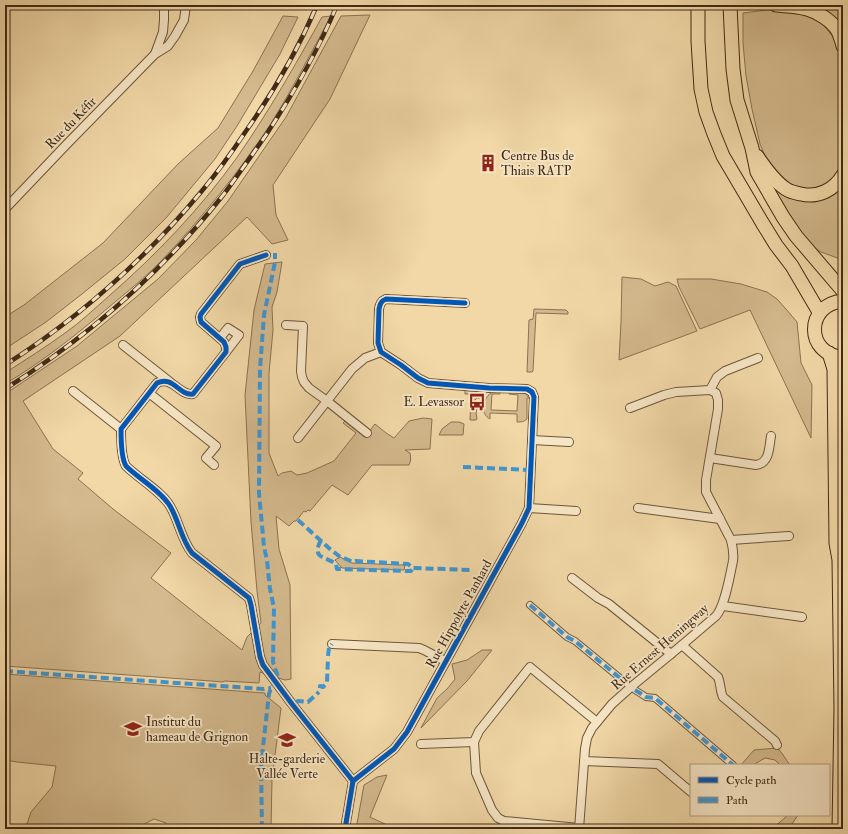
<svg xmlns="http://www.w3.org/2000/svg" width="848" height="834" font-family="'IM FELL Double Pica',serif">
<rect width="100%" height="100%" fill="#f2d8a7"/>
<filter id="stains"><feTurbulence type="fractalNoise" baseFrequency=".005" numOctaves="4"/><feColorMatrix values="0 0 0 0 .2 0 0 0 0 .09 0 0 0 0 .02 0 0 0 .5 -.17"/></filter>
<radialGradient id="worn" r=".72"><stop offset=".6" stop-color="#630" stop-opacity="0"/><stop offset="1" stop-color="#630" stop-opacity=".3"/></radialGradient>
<g fill="#d4ba8e" stroke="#8a7252">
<polygon points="835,5 843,6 843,27 841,23 821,7"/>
<polygon points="767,10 790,10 814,18 822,23 834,38 839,48 842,75 842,161 837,174 831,183 814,189 797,188 787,182 775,173 765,156 760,144 752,109 746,76 743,43 743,13"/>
<path d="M370,15l-40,84 -57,86 3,30 12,25 -16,4 -25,-27 -127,119 -97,65 30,48 30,24 -5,6 35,30 58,44 -20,25 91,72 5,-13 14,-14 -4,-32 -6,-69 -6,-127 9,-85 11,-46 17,-2 -5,30 -5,15 1,23 -4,43v80l9,23 4,-3 9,-2 6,4 10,-2 27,-12 22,-28 -13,-10 2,-2 20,16 10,-13 11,9 8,5 15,-17 14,-3 9,1 -2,30 -25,1 5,3c1,4 1,8 -1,12h-37l-24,30 -16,-10 -22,26 -2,-1 -2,2 -2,-1 -8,10h-2l-5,5 -13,-10 3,33 11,36 1,94 -6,1 -25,-8 -1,11 -35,-2 -1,1 -12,-1 -206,-15v-272l72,-48 81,-67 38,-39 32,-39 58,-84 55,-101z"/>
<polygon points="283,16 298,17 280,54 237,126 215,159 166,218 125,259 82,294 46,322 5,349 5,317 24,305 103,243 178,164 218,128 253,71"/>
<path d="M331,16c-20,37 -39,74 -61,109 -32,48 -68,93 -108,135 -20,21 -44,39 -66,58 -29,24 -59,47 -91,66v-11c20,-13 41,-26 60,-40 16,-11 30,-25 44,-37 48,-42 92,-88 129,-140 31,-45 58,-92 84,-139z"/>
<polygon points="774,185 815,201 823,199 830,196 838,191 843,185 843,260 821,252 816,249 805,239 774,193"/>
<polygon points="622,277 641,279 655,286 668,282 676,286 697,331 619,360 621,322"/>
<polygon points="677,279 711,279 741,284 767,292 777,299 786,309 797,322 801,363 812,385 811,438 750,310 700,329 679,287"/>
<polygon points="534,309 566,310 568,312 568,314 536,313 533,371 532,372 527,372 529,320 533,319"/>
<polygon points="465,389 482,390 483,392 480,398 477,398 475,400 474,405 477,406 476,413 477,419 476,420 470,420 471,394 465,394"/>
<path d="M500,390v4h-8l-1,16 26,1 1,-16 -9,-1 1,-3 15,2 4,5h-2v21c-3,3 -6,3 -10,3v-8l-27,-1v6c-10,-5 -8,-20 1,-26 3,-2 6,-2 9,-3z"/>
<polygon points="451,422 459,422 464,424 463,435 439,435 442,429"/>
<polygon points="340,557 352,563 403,565 405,565 404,570 342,568 335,560"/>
<polygon points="482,650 492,650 467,681 421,728 437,698 447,689 455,679 452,664 467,660"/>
<polygon points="5,674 265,693 265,695 281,708 272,779 271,829 168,829 166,823 154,819 137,828 137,829 26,829 26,827 31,812 52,787 56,766 17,762 5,760"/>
<path d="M777,748c6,5 8,11 13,17h-10l-5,-5 -10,-2 -12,7h-12l13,-15z"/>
<polygon points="387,775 370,817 387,825 386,829 356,829 364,785 377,777"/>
<polygon points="788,815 798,815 792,824 791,829 772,829"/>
</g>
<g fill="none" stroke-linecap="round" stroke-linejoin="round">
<g stroke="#6c563a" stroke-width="8">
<g id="pedestrian">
<polyline points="530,605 567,637 575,641 626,683"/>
<polyline points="635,690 646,697 655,698 733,765"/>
</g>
</g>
<g stroke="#6c563a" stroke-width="10">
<g id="minor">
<polyline points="155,54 163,32 164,20 164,5"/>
<polyline points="5,209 66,145 155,54 168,46 175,36 184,20 186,5"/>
<path d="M266,255l-26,9 -39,50 -1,3 1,5 23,20 2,5v5l-33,42c-14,2 -20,-19 -36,-11l-36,46c0,10 0,29 5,37 13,13 35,25 44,40 9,15 11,33 22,47l57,45 2,7 9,52 3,8 29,39 61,77"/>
<polyline points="286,325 303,326 301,371 302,377 304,382 309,388 327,401 367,433"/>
<polyline points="220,338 228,328 239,335 226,352"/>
<polyline points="123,345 170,382"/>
<polyline points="73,391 121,429"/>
<polyline points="149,393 216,446 206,458 214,465"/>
<polyline points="630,408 664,395 676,392 710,390 717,377 725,371 758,358"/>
<polyline points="298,438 352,369 365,358 381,352"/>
<polyline points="532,440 569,442"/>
<path d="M710,458l46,7c14,-2 13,-18 15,-29"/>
<polyline points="529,508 576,511"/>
<polyline points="638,508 720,519"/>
<polyline points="731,540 789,536"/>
<polyline points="572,578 598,598 609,604 671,654"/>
<polyline points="723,606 802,617"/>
<polyline points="332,644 419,648 424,650 445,661"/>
<path d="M682,645l36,32c3,7 2,14 5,20l52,44 2,4"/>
<polyline points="421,744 474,742"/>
<polyline points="584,761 658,764 691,792"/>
<polyline points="579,828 504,821 498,818 492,810 476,773 474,742 479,731 530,667 597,722"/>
<path d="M345,829l8,-48 41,-32 13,-17 115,-209 7,-15 5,-111 -2,-5 -5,-3 -38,-1 -61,-5 -10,-5 -17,-13 -20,-13 -3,-9 1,-34c1,-5 2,-8 7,-10l79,4"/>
<path d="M579,829l6,-80 2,-11 5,-10 20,-24 19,-17 51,-42 34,-29c9,-10 14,-41 17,-55 1,-7 0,-13 -2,-21l-25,-48v-12l12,-71v-9l-2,-7 -6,-3"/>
</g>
</g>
<g stroke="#402a16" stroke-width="15">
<g id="primary">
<polyline points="698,5 698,41 701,89 706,112 714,134 723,156 763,224 776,245 792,266 819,312"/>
<polyline points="730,5 733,69 737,100 752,148 757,172 783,217 796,236 843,291"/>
<path d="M776,5c10,1 21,1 31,4 11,3 25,12 31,22 2,5 4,10 5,15"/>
<path d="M757,156c8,12 17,25 29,33 4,3 10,4 15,5 17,4 33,-4 42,-19"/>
<path d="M843,301c-38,3 -38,54 0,56"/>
<polyline points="829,353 834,369 836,543 839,560 841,708 839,829"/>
</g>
</g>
<use href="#pedestrian" stroke="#f7e6c6" stroke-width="6"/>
<use href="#minor" stroke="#f7e6c6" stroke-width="8"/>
<use href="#primary" stroke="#f2d8a7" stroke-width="13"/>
<g stroke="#402a16" stroke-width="4.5">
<g id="rail">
<path d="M5,365c74,-47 140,-106 196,-173 16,-19 31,-40 45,-61 28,-40 52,-81 71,-126"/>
<path d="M5,389c83,-52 158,-118 219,-195 14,-19 28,-39 42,-59 27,-41 52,-84 71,-130"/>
</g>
</g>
<use href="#rail" stroke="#f7e6c6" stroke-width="3" stroke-dasharray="9" stroke-linecap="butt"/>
<g stroke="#3f96d4" stroke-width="4" stroke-dasharray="8 4" stroke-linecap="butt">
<polyline points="463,467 531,470"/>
<polyline points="298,520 330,549 339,556 353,562 356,561 408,564 413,568 472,570"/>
<path d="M321,540c-10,19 4,16 15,24l1,5 70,2h4l2,-3"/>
<polyline points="530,605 567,637 575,641 626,683"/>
<polyline points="328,656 329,648 332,644"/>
<polyline points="5,671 264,689 271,688"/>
<polyline points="320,688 320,686 323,687 326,684 327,682 328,658"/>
<polyline points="635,690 646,697 655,698 733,765"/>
<polyline points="296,702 298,701 308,702 319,692"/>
<polyline points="262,829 261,764 269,694 271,688 278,677 273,662 274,608 270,589 267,560 264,547 259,493 260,369 264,315 275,262 275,253"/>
</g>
<g stroke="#f7e6c6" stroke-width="8">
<g id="cycleway">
<path d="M266,255l-26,9 -39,50 -1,3 1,5 23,20 2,5v5l-33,42c-14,2 -20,-19 -36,-11l-36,46c0,10 0,29 5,37 13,13 35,25 44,40 9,15 11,33 22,47l57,45 2,7 9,52 3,8 29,39 61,77"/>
<path d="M345,829l8,-48 41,-32 13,-17 115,-209 7,-15 5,-111 -2,-5 -5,-3 -38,-1 -61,-5 -10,-5 -17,-13 -20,-13 -3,-9 1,-34c1,-5 2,-8 7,-10l79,4"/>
</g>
</g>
<use href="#cycleway" stroke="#0057b8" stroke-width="5"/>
</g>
<defs>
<g id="building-bare" transform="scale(1.38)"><path d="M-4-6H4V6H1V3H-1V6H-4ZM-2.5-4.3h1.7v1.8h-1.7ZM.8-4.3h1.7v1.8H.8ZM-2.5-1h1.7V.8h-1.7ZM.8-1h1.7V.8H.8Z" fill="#8f2418" stroke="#f7e6c6" stroke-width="2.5" paint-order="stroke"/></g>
<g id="bus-bare" transform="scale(1.38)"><path d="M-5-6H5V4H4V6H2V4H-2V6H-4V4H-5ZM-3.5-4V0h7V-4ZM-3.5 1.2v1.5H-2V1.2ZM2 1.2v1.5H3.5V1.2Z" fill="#8f2418" stroke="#f7e6c6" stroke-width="2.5" paint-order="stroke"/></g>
<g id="university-bare" transform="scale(1.38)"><path d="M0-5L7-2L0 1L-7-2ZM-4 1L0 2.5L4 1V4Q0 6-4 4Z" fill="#8f2418" stroke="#f7e6c6" stroke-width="2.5" paint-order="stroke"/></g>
<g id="school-bare" transform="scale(1.38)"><path d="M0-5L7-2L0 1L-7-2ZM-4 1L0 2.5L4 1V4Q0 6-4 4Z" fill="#8f2418" stroke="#f7e6c6" stroke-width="2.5" paint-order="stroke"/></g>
</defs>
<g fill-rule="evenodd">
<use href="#building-bare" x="488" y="163"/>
<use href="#bus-bare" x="477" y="402"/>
<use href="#university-bare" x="133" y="729"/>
<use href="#school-bare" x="287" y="740"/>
</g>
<g text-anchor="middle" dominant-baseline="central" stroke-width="3.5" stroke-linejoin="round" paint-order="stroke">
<g font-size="13" fill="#402a16" stroke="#f7e6c6">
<text transform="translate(71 123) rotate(-46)">Rue du Kéfir</text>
<text transform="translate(459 614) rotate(-61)">Rue Hippolyte Panhard</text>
<text transform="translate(660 647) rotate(-41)">Rue Ernest Hemingway</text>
</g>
<g font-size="13" fill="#402a16" stroke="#f7e6c6" text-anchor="start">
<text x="501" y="156">Centre Bus de<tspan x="501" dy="15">Thiais RATP</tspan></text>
<text x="464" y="402" text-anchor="end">E. Levassor</text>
<text x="146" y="722">Institut du<tspan x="146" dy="15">hameau de Grignon</tspan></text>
<text x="287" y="759" text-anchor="middle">Halte-garderie<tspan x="287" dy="15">Vallée Verte</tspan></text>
</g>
</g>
<rect width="848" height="834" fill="none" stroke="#f2d8a7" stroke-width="20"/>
<rect x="6" y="6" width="836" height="822" fill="none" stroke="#402a16" stroke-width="2"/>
<rect x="10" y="10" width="828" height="814" fill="none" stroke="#402a16"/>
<rect x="690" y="764" width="140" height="52" fill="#f7e6c6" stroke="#ae9b80"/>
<rect x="698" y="777" width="20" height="6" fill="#0057b8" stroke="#ae9b80"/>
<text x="726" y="784" font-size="12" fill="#402a16">Cycle path</text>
<rect x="698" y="797" width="20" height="6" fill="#3f96d4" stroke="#ae9b80"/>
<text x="726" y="804" font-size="12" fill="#402a16">Path</text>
<rect width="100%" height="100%" filter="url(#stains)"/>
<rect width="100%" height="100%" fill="url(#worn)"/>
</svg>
